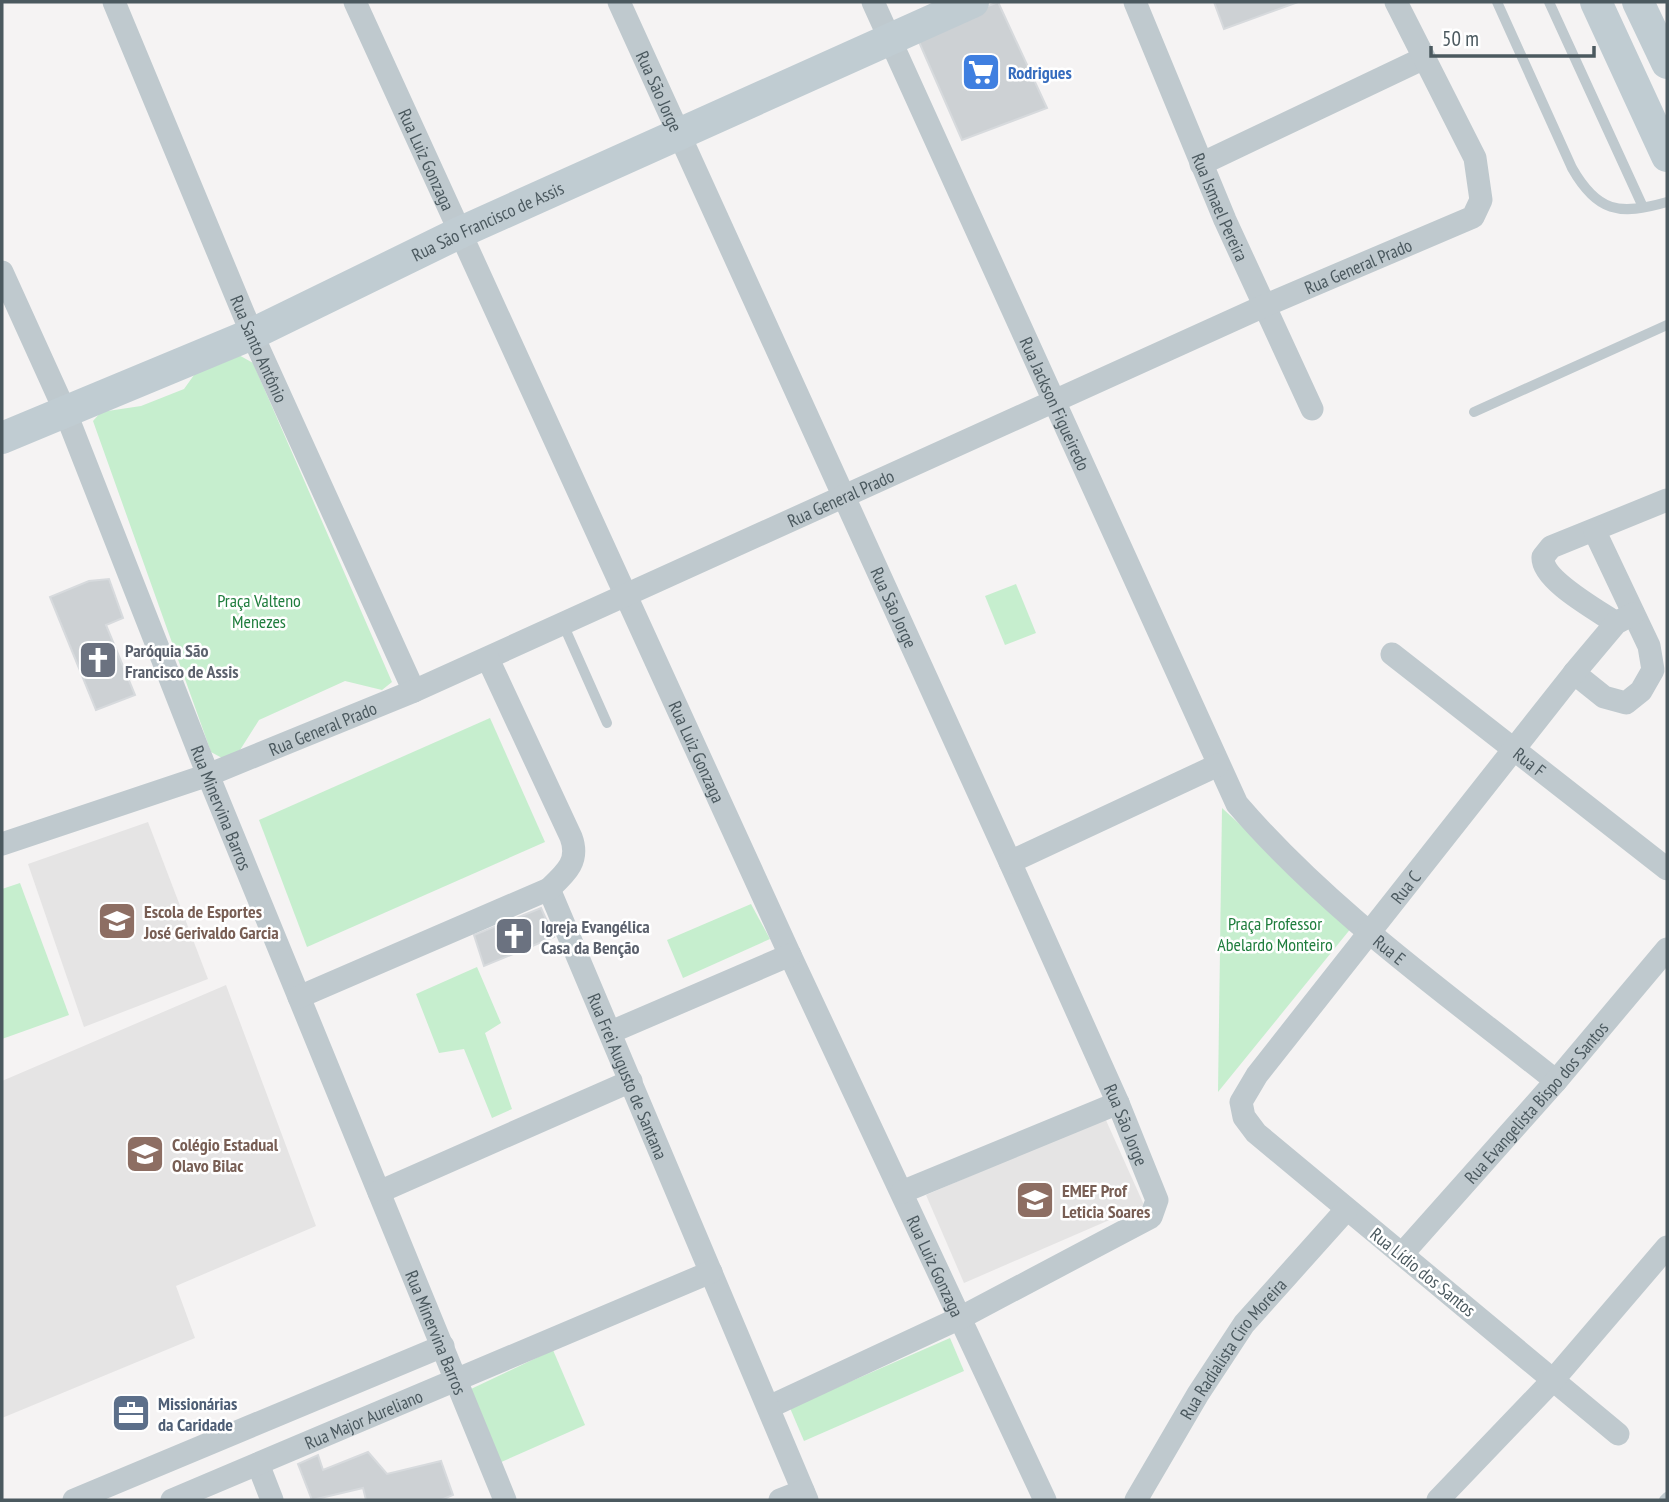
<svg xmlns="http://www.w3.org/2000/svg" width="1669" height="1502" font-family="'PT Sans Narrow',sans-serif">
<rect width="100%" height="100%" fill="#f5f3f3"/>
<g fill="#e5e4e4">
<polygon points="148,822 208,979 84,1027 28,864"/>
<polygon points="226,985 316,1226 176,1286 195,1338 2,1418 2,1081"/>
<polygon points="1105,1118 1144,1205 964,1283 926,1195"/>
</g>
<g fill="#c6eece">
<polygon points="237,354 253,363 392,682 382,690 345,681 259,720 240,750 222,758 211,752 93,421 101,412 141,406 184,389 199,368"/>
<polygon points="1016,584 1036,633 1005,645 985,596"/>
<polygon points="490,718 545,842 307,947 259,820"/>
<polygon points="1222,808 1352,927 1218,1092"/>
<polygon points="20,883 69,1015 2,1039 2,889"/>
<polygon points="751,904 770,939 683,978 667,940"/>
<polygon points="477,967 501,1023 485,1033 512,1109 492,1118 464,1049 439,1053 416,994"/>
<polygon points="950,1338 964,1371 804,1441 790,1408"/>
<polygon points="553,1350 585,1425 499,1463 471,1389"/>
</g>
<g fill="#cdd1d4" stroke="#d7dadd" stroke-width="2">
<polygon points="998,2 1047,108 962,140 916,35"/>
<polygon points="1214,2 1298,2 1224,29"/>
<polygon points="109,579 123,618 106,625 135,695 96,710 50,597 89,581"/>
<polygon points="541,908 554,937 484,966 474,935"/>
<polygon points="368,1452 387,1474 441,1461 453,1495 441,1500 366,1500 363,1488 312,1500 298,1464 318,1455 323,1470"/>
</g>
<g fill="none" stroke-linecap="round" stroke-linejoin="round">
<g stroke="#bfc9ce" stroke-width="10">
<path d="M1497,2l75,166c25,44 47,48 95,34"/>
<polyline points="1549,2 1643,207"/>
<polyline points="1474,412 1667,325"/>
<polyline points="563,624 607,723"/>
<polyline points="1664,1500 1667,1497"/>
</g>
<g stroke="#bfc9ce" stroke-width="23">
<path id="s1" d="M114,2l138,332 162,357"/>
<path id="s2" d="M355,2l435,953 255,545"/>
<path id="s3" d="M619,2l391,860 108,241 39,97 -6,17 -191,101 -191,89"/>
<path id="s4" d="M873,2l364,802c92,107 209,189 319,277"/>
<path id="s5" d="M1135,2l90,218 87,189"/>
<polyline points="1201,164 1422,59"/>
<path id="s6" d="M2,272l63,139 143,364 297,725"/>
<path d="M1616,623c-17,-12 -75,-43 -73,-66l8,-10 116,-47"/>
<path id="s7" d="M1392,654l275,215"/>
<polyline points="1574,673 1604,697 1626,703 1641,691 1653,670 1649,646 1595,532"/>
<path id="s8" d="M2,844l206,-69 206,-84 850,-385 209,-89 8,-17 -6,-42 -79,-156"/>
<polyline points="1010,862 1218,765"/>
<path id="s9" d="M549,889l258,611"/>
<path d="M299,997l250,-108c17,-16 31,-28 22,-52l-83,-178"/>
<polyline points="611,1032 790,955"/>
<polyline points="379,1192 631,1081"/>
<polyline points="902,1192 1118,1103"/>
<path id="s10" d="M1403,1253l153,-172 111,-132"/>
<path id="s11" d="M1618,1434l-362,-301 -12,-16 -3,-15 16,-27 317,-402 42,-50 17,-9"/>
<polyline points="258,1464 272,1500"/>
<polyline points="74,1500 443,1346"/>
<path id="s12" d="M172,1500l539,-228"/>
<polyline points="780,1500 803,1491"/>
<path id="s13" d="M1136,1500l62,-106 46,-70 102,-114"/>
<polyline points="1438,1500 1554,1379 1667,1247"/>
</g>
<g stroke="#c0ccd2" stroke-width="32">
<polyline points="1596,2 1667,156"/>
<polyline points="1638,2 1667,63"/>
<path id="s14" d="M2,438l250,-104 209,-102 512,-230"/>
</g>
</g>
<defs>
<g id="supermarket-square" transform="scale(2.0125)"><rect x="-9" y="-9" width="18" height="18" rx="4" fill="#3f7fe0" stroke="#fff"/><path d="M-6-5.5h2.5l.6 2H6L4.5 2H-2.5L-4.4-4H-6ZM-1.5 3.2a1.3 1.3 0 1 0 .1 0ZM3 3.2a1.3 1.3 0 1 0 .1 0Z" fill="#fff"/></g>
<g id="church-square" transform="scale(2.0125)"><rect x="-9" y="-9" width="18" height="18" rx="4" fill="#6b7280" stroke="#fff"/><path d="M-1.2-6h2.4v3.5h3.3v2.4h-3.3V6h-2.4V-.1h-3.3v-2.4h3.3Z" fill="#fff"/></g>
<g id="school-square" transform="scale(2.0125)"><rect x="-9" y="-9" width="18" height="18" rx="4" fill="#8d6e63" stroke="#fff"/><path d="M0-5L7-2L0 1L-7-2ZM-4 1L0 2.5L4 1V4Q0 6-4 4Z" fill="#fff"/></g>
<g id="office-square" transform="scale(2.0125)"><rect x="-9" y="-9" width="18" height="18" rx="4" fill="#5c6f8a" stroke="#fff"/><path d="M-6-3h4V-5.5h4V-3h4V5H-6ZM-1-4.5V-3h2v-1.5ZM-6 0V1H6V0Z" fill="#fff"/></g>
</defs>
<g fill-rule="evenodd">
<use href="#supermarket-square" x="981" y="72"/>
<use href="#church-square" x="98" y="660"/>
<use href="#school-square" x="117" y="921"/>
<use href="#church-square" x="514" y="936"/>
<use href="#school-square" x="145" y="1154"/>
<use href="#school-square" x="1035" y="1200"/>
<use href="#office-square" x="131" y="1413"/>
</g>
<g text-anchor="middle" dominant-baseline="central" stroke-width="5" stroke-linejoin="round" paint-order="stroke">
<g font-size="18" font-weight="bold" fill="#366cbe" stroke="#fff" text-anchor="start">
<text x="1008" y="72">Rodrigues</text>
</g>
<g font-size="18" fill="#4b595f" stroke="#fff">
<text stroke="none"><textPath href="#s3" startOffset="98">Rua São Jorge</textPath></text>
<text stroke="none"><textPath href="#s2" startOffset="173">Rua Luiz Gonzaga</textPath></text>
<text stroke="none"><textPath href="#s5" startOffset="222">Rua Ismael Pereira</textPath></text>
<text stroke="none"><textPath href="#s14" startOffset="532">Rua São Francisco de Assis</textPath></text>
<text stroke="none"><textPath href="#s8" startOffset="1475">Rua General Prado</textPath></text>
<text stroke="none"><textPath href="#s1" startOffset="376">Rua Santo Antônio</textPath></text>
<text stroke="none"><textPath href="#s4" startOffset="441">Rua Jackson Figueiredo</textPath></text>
<text stroke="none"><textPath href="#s8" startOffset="908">Rua General Prado</textPath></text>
<text stroke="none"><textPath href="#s3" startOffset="665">Rua São Jorge</textPath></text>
<text stroke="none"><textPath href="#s8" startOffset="341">Rua General Prado</textPath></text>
<text stroke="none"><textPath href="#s2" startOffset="824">Rua Luiz Gonzaga</textPath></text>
<text stroke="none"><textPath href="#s7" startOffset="175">Rua F</textPath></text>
<text stroke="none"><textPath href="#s6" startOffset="579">Rua Minervina Barros</textPath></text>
<text stroke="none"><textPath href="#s11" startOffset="777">Rua C</textPath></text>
<text stroke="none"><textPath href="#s4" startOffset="1092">Rua E</textPath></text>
<text stroke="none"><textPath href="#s9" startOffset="203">Rua Frei Augusto de Santana</textPath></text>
<text stroke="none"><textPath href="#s10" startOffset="201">Rua Evangelista Bispo dos Santos</textPath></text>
<text stroke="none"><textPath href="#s3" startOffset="1232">Rua São Jorge</textPath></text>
<text stroke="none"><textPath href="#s2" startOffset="1391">Rua Luiz Gonzaga</textPath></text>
<text transform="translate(1423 1272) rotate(39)">Rua Lídio dos Santos</text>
<text stroke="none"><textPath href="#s6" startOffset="1146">Rua Minervina Barros</textPath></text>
<text stroke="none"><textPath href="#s13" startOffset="180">Rua Radialista Ciro Moreira</textPath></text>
<text stroke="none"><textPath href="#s12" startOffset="208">Rua Major Aureliano</textPath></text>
</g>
<g font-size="18" fill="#1f7d3d" stroke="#fff">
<text x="259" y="600">Praça Valteno<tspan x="259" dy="21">Menezes</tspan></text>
<text x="1275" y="923">Praça Professor<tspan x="1275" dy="21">Abelardo Monteiro</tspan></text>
</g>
<g font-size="18" font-weight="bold" fill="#5b616d" stroke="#fff" text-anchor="start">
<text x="125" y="650">Paróquia São<tspan x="125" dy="21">Francisco de Assis</tspan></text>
<text x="541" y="926">Igreja Evangélica<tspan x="541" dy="21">Casa da Benção</tspan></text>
</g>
<g font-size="18" font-weight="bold" fill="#785e54" stroke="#fff" text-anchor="start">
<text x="144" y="911">Escola de Esportes<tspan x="144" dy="21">José Gerivaldo Garcia</tspan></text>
<text x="172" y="1144">Colégio Estadual<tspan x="172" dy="21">Olavo Bilac</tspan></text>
<text x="1062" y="1190">EMEF Prof<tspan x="1062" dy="21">Leticia Soares</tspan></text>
</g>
<g font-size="18" font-weight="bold" fill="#4e5e75" stroke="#fff" text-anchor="start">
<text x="158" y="1403">Missionárias<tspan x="158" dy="21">da Caridade</tspan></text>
</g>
</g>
<rect width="1669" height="1502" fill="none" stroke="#4b595f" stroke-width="7"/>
<path d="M1431 46v10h163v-10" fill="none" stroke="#4b595f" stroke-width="3.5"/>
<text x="1442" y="46" font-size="21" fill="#4b595f" stroke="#ffffff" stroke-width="5" paint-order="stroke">50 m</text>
</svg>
